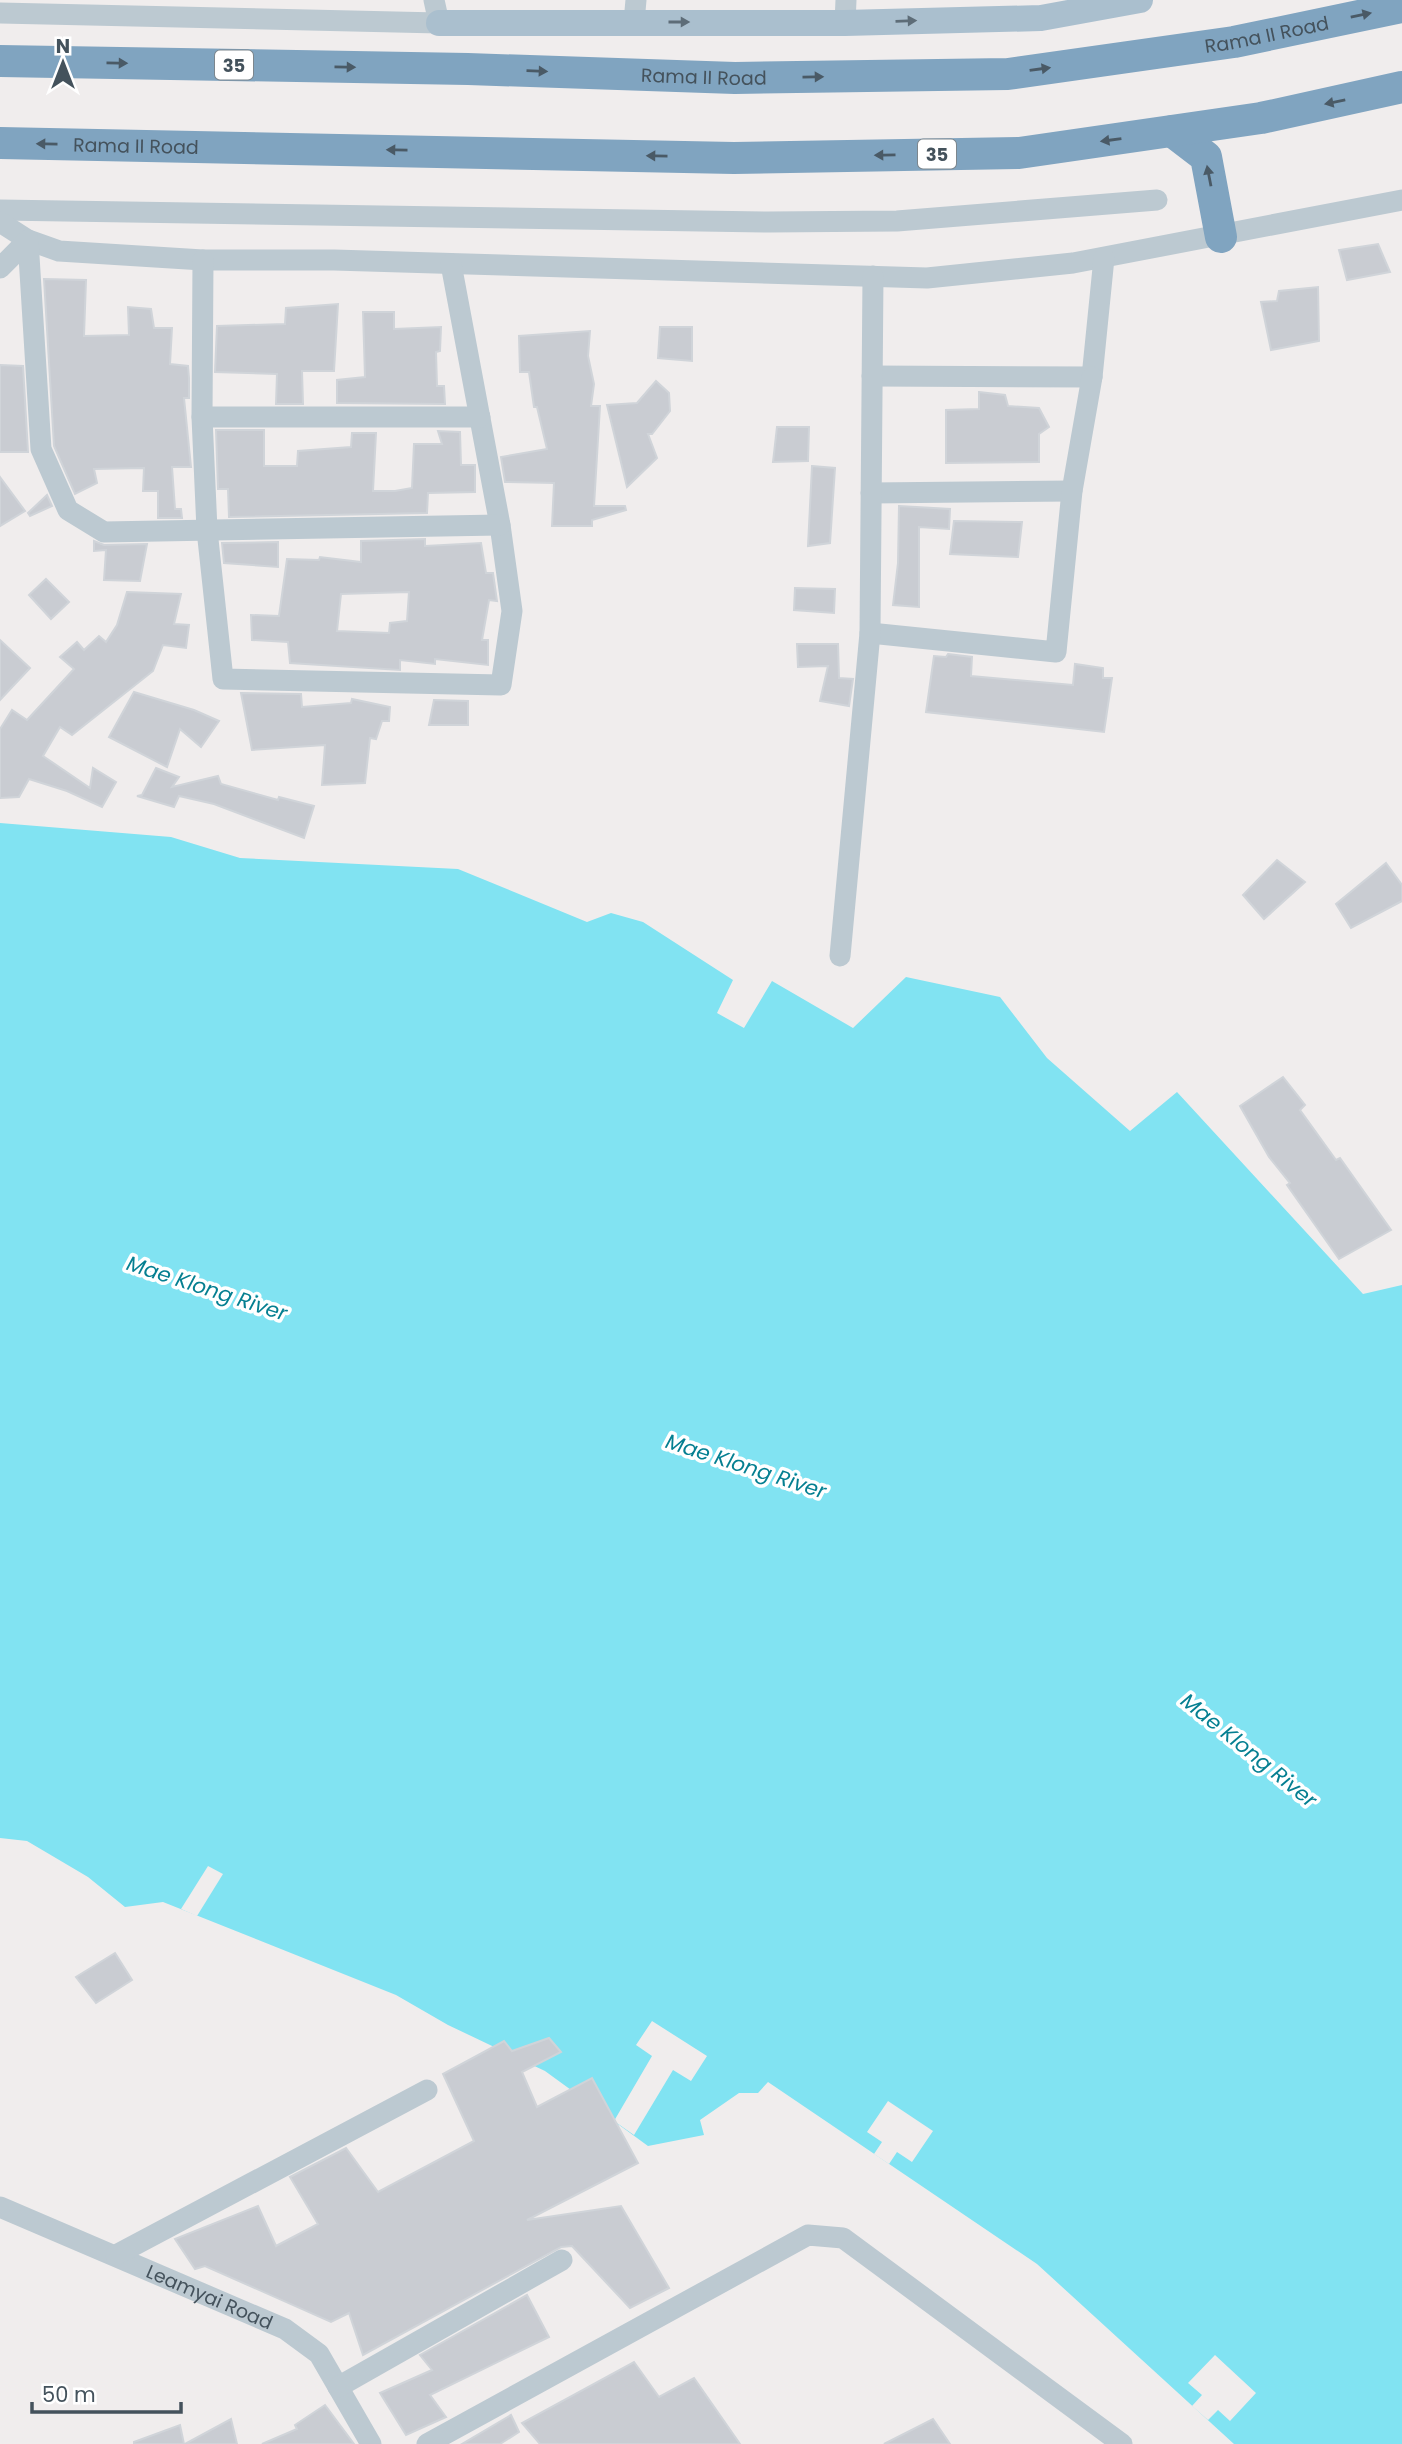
<svg xmlns="http://www.w3.org/2000/svg" width="1402" height="2444" font-family="Poppins,sans-serif">
<rect width="100%" height="100%" fill="#f0eded"/>
<polygon fill="#81e3f2" points="0,823 171,837 240,858 458,869 587,922 611,913 643,922 733,980 717,1013 744,1028 772,981 853,1028 906,977 1000,997 1047,1058 1130,1131 1177,1092 1363,1294 1402,1285 1402,2444 1234,2444 1037,2264 768,2082 758,2093 739,2093 700,2120 704,2135 648,2146 545,2071 448,2025 396,1995 163,1902 125,1907 88,1877 27,1841 0,1838"/>
<g fill="#f0eded">
<polygon points="208,1866 223,1874 197,1916 181,1909"/>
<polygon points="652,2021 707,2056 691,2081 673,2070 634,2135 614,2121 652,2056 636,2045"/>
<polygon points="888,2101 933,2131 912,2162 897,2152 889,2164 874,2154 882,2142 867,2132"/>
<polygon points="1215,2355 1256,2393 1230,2421 1218,2410 1208,2420 1192,2406 1202,2395 1188,2383"/>
</g>
<g fill="#c9ccd2" stroke="#d0d4d9" stroke-width="2" fill-rule="evenodd">
<polygon points="1378,244 1390,272 1347,280 1339,250"/>
<polygon points="44,279 86,280 84,336 129,335 128,307 151,309 154,328 172,328 170,364 188,366 189,378 189,398 184,398 191,467 172,467 175,509 181,509 182,518 158,518 158,491 143,491 144,468 94,469 97,483 75,494 54,446"/>
<polygon points="1318,287 1319,341 1271,350 1261,302 1277,301 1279,291"/>
<polygon points="338,304 334,371 302,371 303,404 276,404 277,374 215,372 217,326 285,324 286,308"/>
<polygon points="363,312 394,312 394,329 441,327 440,351 436,352 437,386 444,386 445,404 337,403 337,380 365,377"/>
<polygon points="660,327 692,327 692,361 658,358"/>
<polygon points="590,331 588,356 594,384 591,406 600,406 594,506 625,506 626,510 592,520 592,526 552,526 554,483 505,482 501,457 547,449 537,407 534,407 529,372 520,372 519,336"/>
<polygon points="0,365 23,366 28,452 0,452"/>
<polygon points="656,381 669,393 670,411 652,434 648,434 657,458 627,487 607,405 637,403"/>
<polygon points="979,392 1005,395 1008,406 1039,408 1049,427 1039,434 1039,462 946,463 946,410 979,409"/>
<polygon points="777,427 809,427 808,461 773,462"/>
<polygon points="216,430 264,430 264,466 297,466 298,451 351,447 352,433 376,433 373,491 395,491 412,488 414,444 442,444 438,431 460,432 461,465 475,465 475,492 428,493 427,513 229,517 228,489 218,489"/>
<polygon points="812,466 835,468 830,543 808,546"/>
<polygon points="0,477 25,511 0,526"/>
<polygon points="47,495 52,506 30,516 28,513"/>
<polygon points="899,506 950,509 949,529 919,527 919,607 893,605 898,563"/>
<polygon points="954,521 1022,522 1018,557 950,554"/>
<path d="M425,539v7l56,-3 5,30h7l4,28 -8,-1 -7,40h6v25l-53,-6v5l-35,-4v10l-110,-7 -2,-21 -36,-2 -1,-25 28,1 8,-57 32,1 1,-3 41,5v-21zM409,592l-2,29 -17,2 -1,10 -52,-2 4,-37z"/>
<polygon points="94,541 104,545 147,544 140,581 104,580 106,550 94,551"/>
<polygon points="278,542 278,567 224,563 222,543"/>
<polygon points="46,579 69,602 51,619 29,595"/>
<polygon points="795,588 835,589 834,613 794,610"/>
<polygon points="127,592 181,594 174,624 189,625 186,648 163,645 153,671 72,735 60,727 43,756 90,788 93,768 116,782 102,807 67,791 29,779 19,797 0,798 0,729 12,710 27,720 74,669 60,657 77,642 84,650 99,636 106,642 117,625"/>
<polygon points="0,640 30,668 0,700"/>
<polygon points="797,644 838,644 839,678 853,679 849,706 820,701 828,666 798,667"/>
<polygon points="948,654 972,657 971,676 1073,685 1075,664 1103,668 1103,678 1112,678 1104,732 926,712 934,656 946,657"/>
<polygon points="134,692 194,710 219,721 201,747 180,729 167,767 109,737"/>
<polygon points="241,693 301,694 302,707 351,703 352,699 390,707 389,721 382,721 376,739 370,738 365,783 322,785 325,745 252,750"/>
<polygon points="434,700 468,701 468,725 429,725"/>
<polygon points="156,768 179,777 172,787 218,776 221,784 278,800 279,797 314,806 304,838 214,804 179,796 174,807 137,796 142,795"/>
<polygon points="1277,860 1305,882 1264,919 1243,895"/>
<polygon points="1386,863 1402,885 1402,901 1351,928 1336,904"/>
<polygon points="1283,1077 1305,1105 1300,1110 1336,1160 1340,1158 1391,1230 1339,1259 1287,1185 1290,1183 1269,1157 1240,1106"/>
<polygon points="115,1953 132,1980 96,2003 76,1977"/>
<polygon points="549,2038 561,2052 522,2072 537,2107 592,2078 638,2163 527,2220 621,2206 669,2288 630,2308 572,2246 561,2247 363,2355 349,2313 331,2322 205,2266 195,2269 175,2239 258,2206 276,2246 318,2224 290,2177 346,2148 378,2192 474,2141 443,2074 504,2041 512,2051"/>
<polygon points="527,2295 549,2337 430,2395 446,2417 406,2435 380,2393 432,2370 420,2355"/>
<polygon points="634,2362 659,2397 694,2378 740,2444 540,2444 522,2423"/>
<polygon points="325,2405 354,2444 262,2444 297,2429 295,2425"/>
<polygon points="511,2415 519,2432 500,2444 462,2444"/>
<polygon points="231,2419 237,2444 185,2444"/>
<polygon points="933,2419 950,2444 884,2444"/>
<polygon points="180,2425 184,2444 134,2444 134,2442"/>
</g>
<g fill="none" stroke-linecap="round" stroke-linejoin="round">
<g stroke="#bcc9d1" stroke-width="21">
<polyline points="0,13 439,23 434,0"/>
<polyline points="634,22 636,0"/>
<polyline points="845,23 846,0"/>
<polyline points="0,210 769,222 897,221 1157,200"/>
<polyline points="0,222 28,240 59,251 203,260 334,260 927,278 1073,263 1402,200"/>
<polyline points="203,260 202,417 207,530 223,679 501,685 512,611 500,525 451,264"/>
<polyline points="0,268 28,240 41,449 68,510 104,532 500,525"/>
<polyline points="872,376 1092,377 1104,258"/>
<polyline points="202,417 480,417"/>
<polyline points="871,493 1072,491"/>
<polyline points="870,633 1056,652 1072,491 1092,377"/>
<polyline points="840,956 870,633 873,276"/>
<path id="s1" d="M0,2207l285,122 34,25 52,90"/>
<polyline points="116,2255 427,2090"/>
<polyline points="338,2387 562,2260"/>
<polyline points="427,2444 808,2235 843,2238 1122,2444"/>
</g>
<polyline stroke="#aabfce" stroke-width="26" points="439,23 845,23 1041,18 1140,0"/>
<g stroke="#80a4c0" stroke-width="32">
<path id="s2" d="M0,61l468,8 267,9 273,-4 226,-32 168,-35"/>
<polyline points="1172,131 1206,157 1221,237"/>
<path id="s3" d="M0,143l734,15 285,-5 242,-35 141,-31"/>
</g>
</g>
<defs><path id="oneway-solid" d="M-6-.8H1V-3.2L6.5 0L1 3.2V.8H-6Z" transform="scale(1.75)"/></defs>
<g fill="#4a5a66">
<use href="#oneway-solid" transform="translate(1361 15) rotate(-12)"/>
<use href="#oneway-solid" transform="translate(117 63) rotate(1)"/>
<use href="#oneway-solid" transform="translate(345 67) rotate(1)"/>
<use href="#oneway-solid" transform="translate(1040 69) rotate(-8)"/>
<use href="#oneway-solid" transform="translate(537 71) rotate(2)"/>
<use href="#oneway-solid" transform="translate(813 77) rotate(-1)"/>
<use href="#oneway-solid" transform="translate(1335 102) rotate(168)"/>
<use href="#oneway-solid" transform="translate(1111 140) rotate(172)"/>
<use href="#oneway-solid" transform="translate(47 144) rotate(-179)"/>
<use href="#oneway-solid" transform="translate(397 150) rotate(-179)"/>
<use href="#oneway-solid" transform="translate(885 155) rotate(179)"/>
<use href="#oneway-solid" transform="translate(657 156) rotate(-179)"/>
<use href="#oneway-solid" transform="translate(1209 176) rotate(-101)"/>
</g>
<g fill="#5e6d78">
<use href="#oneway-solid" transform="translate(906 21) rotate(-2)"/>
<use href="#oneway-solid" transform="translate(679 22)"/>
</g>
<g text-anchor="middle" dominant-baseline="central" stroke-width="7" stroke-linejoin="round" paint-order="stroke">
<g fill="#fff" stroke="#7c868d" stroke-width="2">
<rect x="215" y="50.5" width="38" height="29" rx="5"/>
<rect x="918" y="139.5" width="38" height="29" rx="5"/>
</g>
<g font-size="18" font-weight="bold" fill="#44525c">
<text x="234" y="65">35</text>
<text x="937" y="154">35</text>
</g>
<g font-size="19" fill="#44525c" stroke="#fff">
<text stroke="none"><textPath href="#s2" startOffset="1270">Rama II Road</textPath></text>
<text stroke="none"><textPath href="#s2" startOffset="704">Rama II Road</textPath></text>
<text stroke="none"><textPath href="#s3" startOffset="136">Rama II Road</textPath></text>
<text stroke="none"><textPath href="#s1" startOffset="228">Leamyai Road</textPath></text>
</g>
<g font-size="21" font-style="italic" fill="#057f91" stroke="#fff">
<text transform="translate(207 1288) rotate(18)">Mae Klong River</text>
<text transform="translate(746 1466) rotate(18)">Mae Klong River</text>
<text transform="translate(1249 1750) rotate(39)">Mae Klong River</text>
</g>
</g>
<g transform="translate(63 63)" stroke="#ffffff" stroke-width="5" paint-order="stroke">
<path d="M0-5L12 26L0 18L-12 26Z" fill="#44525c"/>
<text y="-10" font-size="19" font-weight="bold" text-anchor="middle" fill="#44525c">N</text>
</g>
<path d="M32 2402v10h149v-10" fill="none" stroke="#44525c" stroke-width="3.5"/>
<text x="42" y="2402" font-size="21" fill="#44525c" stroke="#ffffff" stroke-width="5" paint-order="stroke">50 m</text>
</svg>
